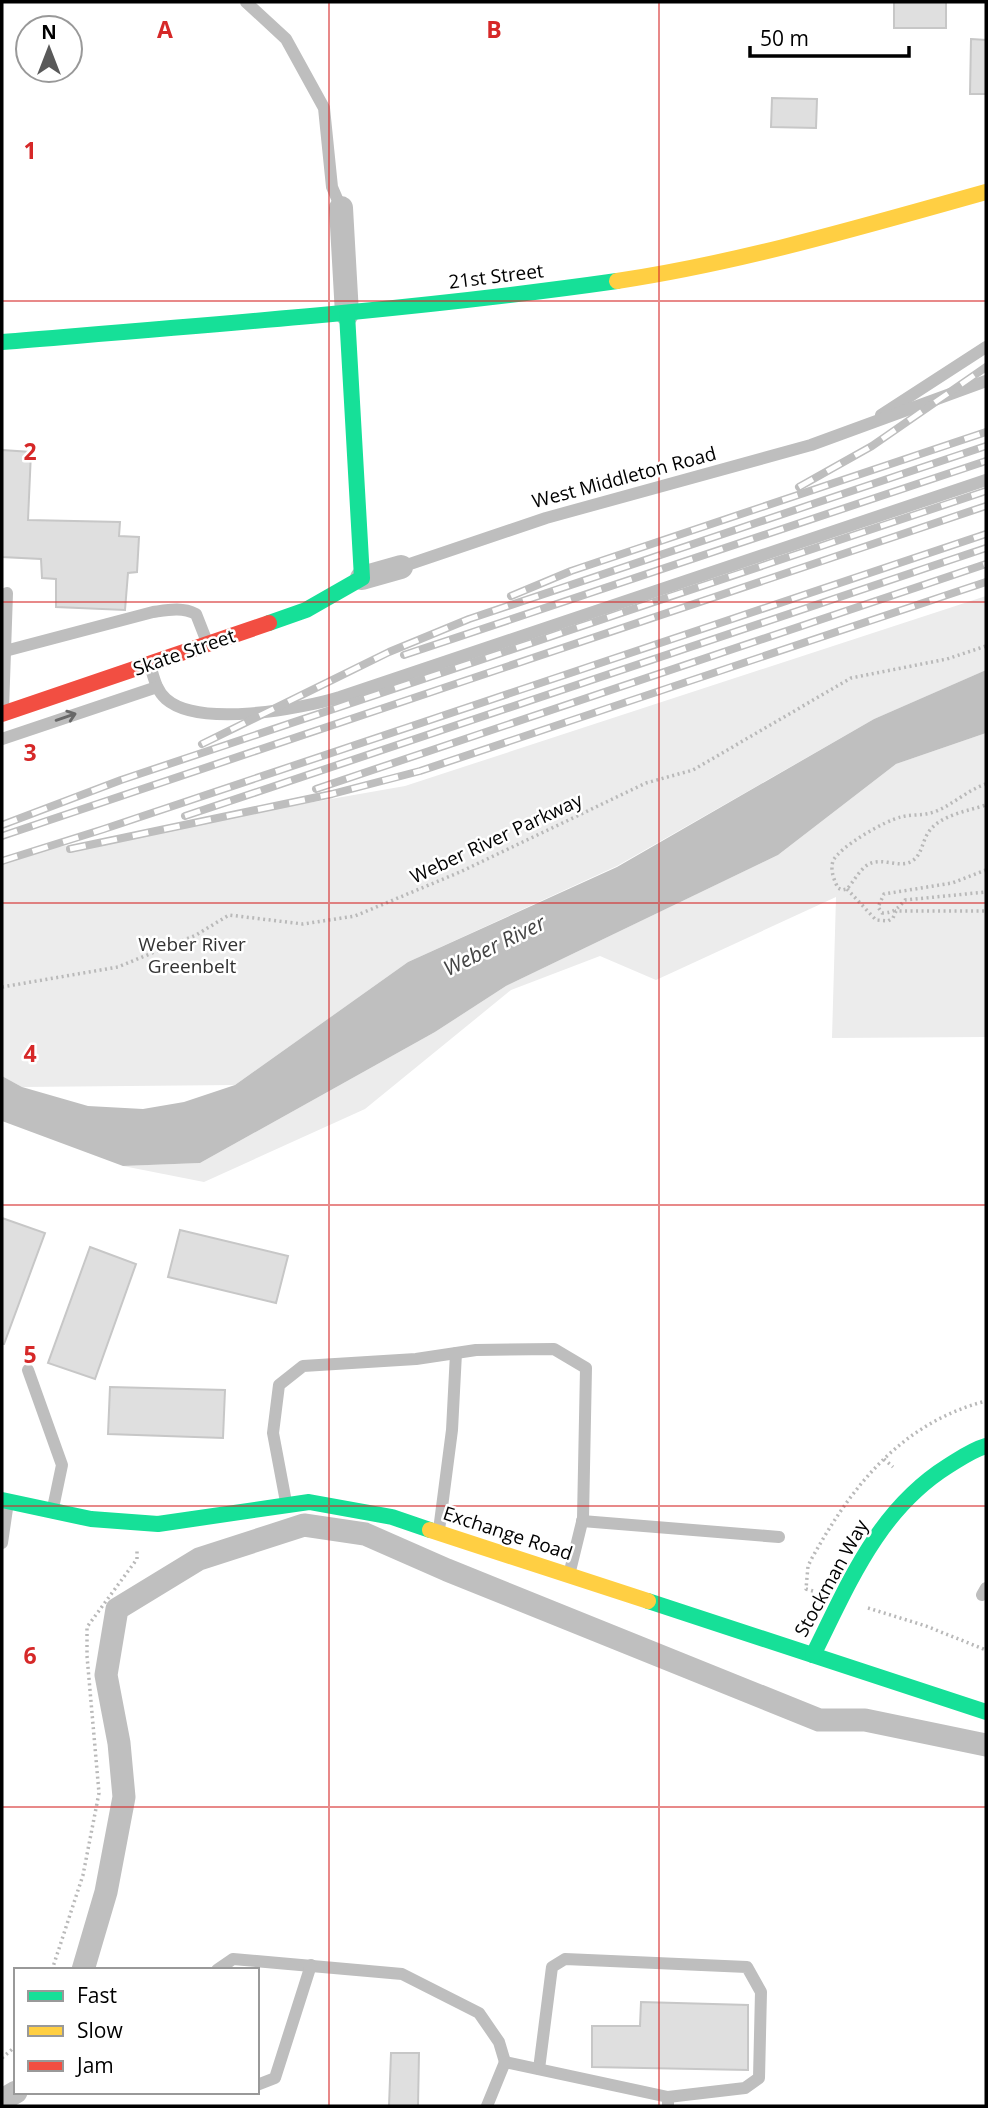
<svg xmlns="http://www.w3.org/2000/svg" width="988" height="2108" font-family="'Open Sans',sans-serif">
<rect width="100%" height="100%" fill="#fff"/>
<g fill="#ececec">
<polygon points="986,596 986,670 874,719 617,866 408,962 235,1085 22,1087 2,1076 2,857 405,786"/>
<polygon points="986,733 986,1037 832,1038 836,897 656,980 600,956 511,990 365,1109 204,1182 123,1166 200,1163 435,1032 506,986 778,855 896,764"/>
</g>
<polygon fill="#bfbfbf" points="986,670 986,733 896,764 778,855 506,986 435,1032 200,1163 123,1166 2,1121 2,1076 22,1087 88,1106 143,1109 184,1102 235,1085 408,962 617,867 874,719"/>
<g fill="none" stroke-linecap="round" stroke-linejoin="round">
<g stroke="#bfbfbf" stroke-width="23">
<polyline points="83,1970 106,1892 124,1797 119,1743 106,1675 117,1609 199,1559 304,1525 365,1534 447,1570 819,1720 865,1720 986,1745"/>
<polyline points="2,2100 16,2092"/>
</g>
</g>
<g fill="#dfdfdf" stroke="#c7c7c7" stroke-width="2">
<rect x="894" y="2" width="52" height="26"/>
<polygon points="971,39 986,40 986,94 970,94"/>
<polygon points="772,98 817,99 816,128 771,127"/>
<polygon points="2,450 31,452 28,520 120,522 119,536 139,537 137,572 128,573 125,610 56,607 56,579 42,578 41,559 2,557"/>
<polygon points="2,1218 45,1233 4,1344 2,1344"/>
<polygon points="180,1230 288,1256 276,1303 168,1277"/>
<polygon points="90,1247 136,1264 95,1379 48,1363"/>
<polygon points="110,1387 225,1390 223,1438 108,1434"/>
<polygon points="641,2002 748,2005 748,2070 592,2067 592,2026 640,2026"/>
<polygon points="391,2053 419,2053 418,2106 389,2106"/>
</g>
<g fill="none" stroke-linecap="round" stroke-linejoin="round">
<g stroke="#b9b9b9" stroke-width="3.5" stroke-dasharray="2 3.5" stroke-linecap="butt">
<path d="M986,784c-19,6 -33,21 -52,28 -11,4 -22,2 -33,5 -15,3 -62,30 -68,44 -3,9 1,19 5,27l4,2 5,-1c7,-8 13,-20 22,-25 14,-7 31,5 43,-3 10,-6 10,-19 16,-28 11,-18 40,-22 58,-28"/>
<path d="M986,870l-34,13 -68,11 -6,13 4,6c12,0 16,-5 23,-13l81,-8"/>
<polyline points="847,889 876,920 888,921 893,918 896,911 986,911"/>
<polyline points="2,987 118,967 196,935 229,915 303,924 355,916 460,872 646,783 693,770 851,678 947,659 986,646"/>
<polyline points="884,1459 893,1467"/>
<path d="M813,1591l-7,-2 2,-23 4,-8c40,-72 89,-135 174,-157"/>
<polyline points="868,1608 926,1626 986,1650"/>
<polyline points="52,1970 83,1875 99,1793 87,1656 87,1627 137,1559 137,1549"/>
<polyline points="2,2058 16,2046"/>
</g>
<g stroke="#bebebe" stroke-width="12">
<polyline points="246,2 286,39 324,108 332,187 341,208"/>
<polyline points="881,415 986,347"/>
<polyline points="401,567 546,518 811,445 986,381"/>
<path d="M5,651l148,-39c15,-2 29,-5 43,2l11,28"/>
<path d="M150,665c4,13 6,25 16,34 33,29 135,10 174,-2l646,-217"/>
<polyline points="3,710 7,593"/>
<polyline points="2,739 157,687"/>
<polyline points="28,1370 62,1465 53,1508"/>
<polyline points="286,1502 273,1433 279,1385 303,1366 416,1359 476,1350 554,1349 586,1368 583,1518 570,1571"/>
<polyline points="582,1521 779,1537"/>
<polyline points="439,1530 452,1430 456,1353"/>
<polyline points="2,1543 8,1502"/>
<polyline points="982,1595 986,1588"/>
<polyline points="217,1970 233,1959 402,1974 479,2013 499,2042 505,2062"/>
<polyline points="539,2069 552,1967 565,1959 747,1967 761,1992 759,2078 745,2088 668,2097"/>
<polyline points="257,2085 275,2078 311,1965"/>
<polyline points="487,2106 505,2062 668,2097 668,2106"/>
</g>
<g stroke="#bebebe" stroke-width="24">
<polyline points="341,208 347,314"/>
<polyline points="362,578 401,567"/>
</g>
<g stroke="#16e098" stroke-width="16">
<path d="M2,342c206,-17 411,-32 615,-61"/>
<polyline points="269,623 306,610 362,578 347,314"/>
<polyline points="2,1500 91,1519 158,1524 309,1502 392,1517 430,1530"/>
<polyline points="648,1601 986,1712"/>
<path d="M813,1655c36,-72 65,-145 135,-189 13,-8 24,-16 38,-20"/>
</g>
<g stroke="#ffcf43" stroke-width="16">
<path d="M617,281c126,-19 247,-55 369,-89"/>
<polyline points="430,1530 648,1601"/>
</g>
<polyline stroke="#f24e42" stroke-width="16" points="2,714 269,623"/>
<g stroke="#bebebe" stroke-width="8">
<g id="rail">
<polyline points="799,487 872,446 986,367"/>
<polyline points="511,596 571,571 986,432"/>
<polyline points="404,655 986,461"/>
<polyline points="202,744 389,652 469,619 986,446"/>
<polyline points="316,789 986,564"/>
<polyline points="185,816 986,548"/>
<polyline points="2,825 121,780 986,491"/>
<polyline points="2,836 986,506"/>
<polyline points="70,849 332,794 420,771 986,582"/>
<polyline points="2,861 104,829 986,534"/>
</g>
</g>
<use href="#rail" stroke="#fff" stroke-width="5" stroke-dasharray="16" stroke-linecap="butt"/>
</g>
<defs><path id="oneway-shaft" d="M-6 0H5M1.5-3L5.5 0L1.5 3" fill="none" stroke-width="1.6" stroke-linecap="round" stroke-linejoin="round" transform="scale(1.75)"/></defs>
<use stroke="#686868" href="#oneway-shaft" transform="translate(66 717) rotate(-19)"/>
<path fill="none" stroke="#d62828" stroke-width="2" stroke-opacity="0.55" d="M329,2v2104M659,2v2104M2,301h984M2,602h984M2,903h984M2,1205h984M2,1506h984M2,1807h984"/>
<g text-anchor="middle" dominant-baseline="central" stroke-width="5" stroke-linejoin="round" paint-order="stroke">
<g font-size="19" fill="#000" stroke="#fff">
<text transform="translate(496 276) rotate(-7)">21st Street</text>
<text transform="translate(624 477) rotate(-15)">West Middleton Road</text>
<text transform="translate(184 652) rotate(-19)">Skate Street</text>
<text transform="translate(496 838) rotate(-25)">Weber River Parkway</text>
<text transform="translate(508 1533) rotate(18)">Exchange Road</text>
<text transform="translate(831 1578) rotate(-61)">Stockman Way</text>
</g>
<g font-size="19" fill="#333" stroke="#fff">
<text x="192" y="944">Weber River<tspan x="192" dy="22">Greenbelt</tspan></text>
</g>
<g font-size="21" font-style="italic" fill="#444" stroke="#fff">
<text transform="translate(494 945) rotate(-26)">Weber River</text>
</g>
</g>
<g font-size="23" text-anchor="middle" font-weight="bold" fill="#d62828" stroke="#fff" stroke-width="5" stroke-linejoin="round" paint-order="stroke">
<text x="165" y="38">A</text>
<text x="494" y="38">B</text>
<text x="30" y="159">1</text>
<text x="30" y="460">2</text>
<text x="30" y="761">3</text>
<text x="30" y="1062">4</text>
<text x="30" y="1363">5</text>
<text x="30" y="1664">6</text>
</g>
<rect width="988" height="2108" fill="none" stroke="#000000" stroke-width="7"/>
<rect x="14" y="1968" width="245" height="126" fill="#ffffff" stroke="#999999" stroke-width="2"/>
<rect x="28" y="1991" width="35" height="10" fill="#16e098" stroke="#999999" stroke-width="2"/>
<text x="77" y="2003" font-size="21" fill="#000000">Fast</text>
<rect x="28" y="2026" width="35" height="10" fill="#ffcf43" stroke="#999999" stroke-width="2"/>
<text x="77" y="2038" font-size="21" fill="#000000">Slow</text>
<rect x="28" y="2061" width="35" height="10" fill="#f24e42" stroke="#999999" stroke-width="2"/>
<text x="77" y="2073" font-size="21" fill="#000000">Jam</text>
<g transform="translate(49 49)"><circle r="33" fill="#ffffff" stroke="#999999" stroke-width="2"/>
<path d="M0-5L12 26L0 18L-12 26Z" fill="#595959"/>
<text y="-10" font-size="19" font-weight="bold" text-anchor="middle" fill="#000000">N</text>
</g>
<path d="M750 46v10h159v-10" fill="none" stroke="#000000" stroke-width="3.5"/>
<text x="760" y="46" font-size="21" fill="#000000" stroke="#ffffff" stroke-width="5" paint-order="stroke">50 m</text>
</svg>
